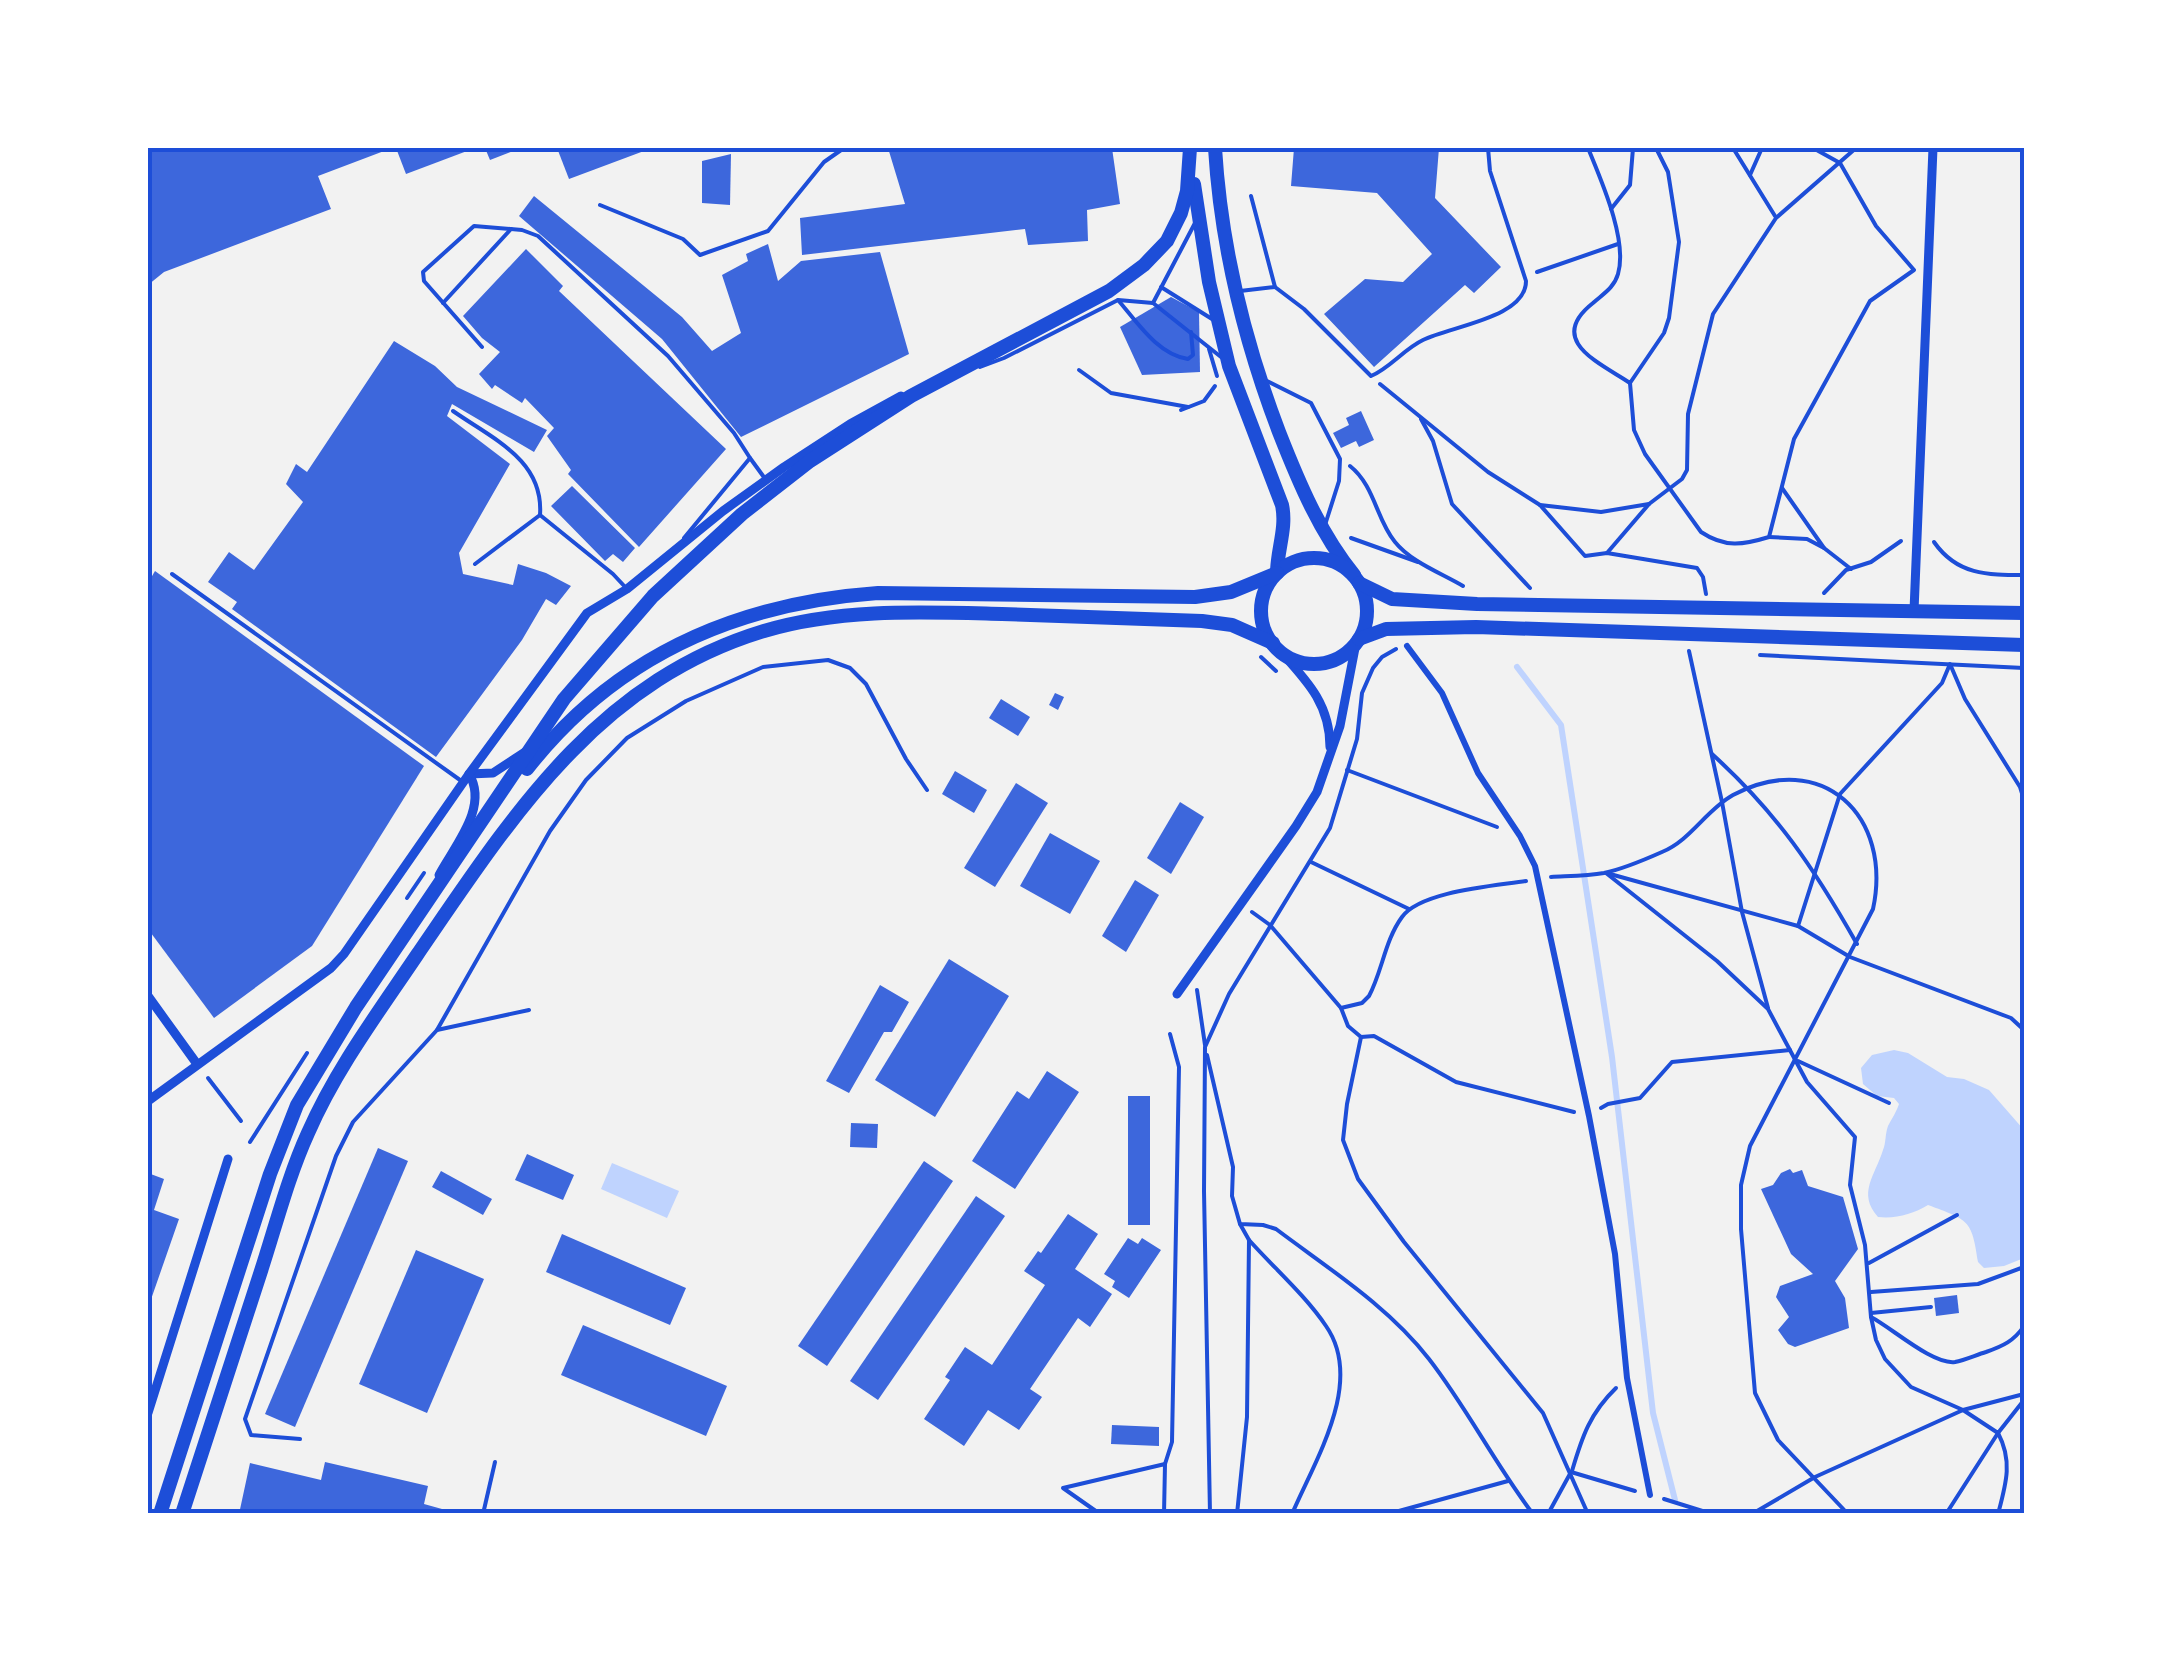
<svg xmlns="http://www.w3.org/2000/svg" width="2172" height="1661" font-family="'Alegreya Sans',sans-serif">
<rect width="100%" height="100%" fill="#f2f2f2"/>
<g fill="#bfd3fe">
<path d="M1894,1050l14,3 39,24 17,2 25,11 35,40v128l-20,8 -20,2 -6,-6c-6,-43 -10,-42 -50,-57 -15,9 -32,14 -50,12 -21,-24 -3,-41 5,-67 3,-7 2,-16 5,-24 4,-8 8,-13 11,-22l-5,-6 -17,-2 -14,-12 -2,-16 11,-13z"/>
<polygon points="612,1163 679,1191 667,1218 601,1189"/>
</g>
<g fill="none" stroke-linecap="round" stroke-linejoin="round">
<polyline stroke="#bfd3fe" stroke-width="6" points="1517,667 1561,725 1612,1057 1653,1413 1675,1500"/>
</g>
<g fill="#3d67dc">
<polygon points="148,148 392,148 318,176 331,209 164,272 148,285"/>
<polygon points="396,148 475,148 406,174"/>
<polygon points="485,148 521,148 490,160"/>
<polygon points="557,148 652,148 569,179"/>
<polygon points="888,148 1112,148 1120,204 1087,210 1088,241 1028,245 1025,229 802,255 800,218 905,204"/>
<polygon points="1294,148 1439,148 1435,198 1501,267 1474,293 1465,285 1374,367 1324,314 1365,279 1403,282 1432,254 1377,193 1291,186"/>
<polygon points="731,154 730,205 702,203 702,161"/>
<polygon points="534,196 682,317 712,351 741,333 722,275 748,261 746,254 768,244 778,281 801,261 880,252 909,354 741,437 662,339 519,216"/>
<polygon points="526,249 563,286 559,291 726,449 639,547 568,474 571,470 547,436 554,428 525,398 522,403 495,385 492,389 479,374 500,352 482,338 463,316"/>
<polygon points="1171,297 1199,312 1200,372 1142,375 1120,327"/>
<polygon points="394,341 435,366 457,387 547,430 534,452 452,404 447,416 510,464 459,553 463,574 513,585 518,564 546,573 571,586 556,605 546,599 522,640 436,757 232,609 237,602 208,582 229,552 254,570 303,502 286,484 296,464 307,472"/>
<polygon points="1361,411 1374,440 1359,447 1356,441 1341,448 1333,433 1349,425 1346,418"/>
<polygon points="572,486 635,548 623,562 613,554 605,561 551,506"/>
<polygon points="155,571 424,766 312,946 214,1018 148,929 148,583"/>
<polygon points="1055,693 1064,697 1058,710 1049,705"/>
<polygon points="1001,699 1030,717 1018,736 989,718"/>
<polygon points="955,771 987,790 974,813 942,794"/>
<polygon points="1016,783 1048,803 995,887 964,868"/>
<polygon points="1180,802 1204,817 1171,874 1147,858"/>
<polygon points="1050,833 1100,861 1070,914 1020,886"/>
<polygon points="1135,880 1159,895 1126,952 1102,936"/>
<polygon points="949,959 1009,996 935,1117 875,1080"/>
<polygon points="880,985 909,1002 892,1032 884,1032 849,1093 826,1081"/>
<polygon points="1047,1071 1079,1092 1015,1189 972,1161 1017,1091 1029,1099"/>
<rect x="1128" y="1096" width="22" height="129"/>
<polygon points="851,1123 878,1124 877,1148 850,1147"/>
<polygon points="378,1148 408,1161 295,1427 265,1414"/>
<polygon points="527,1154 574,1175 563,1200 515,1180"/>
<polygon points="924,1161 953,1181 827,1366 798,1346"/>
<polygon points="1790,1169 1793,1173 1802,1170 1808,1186 1843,1197 1858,1249 1835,1281 1845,1298 1849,1328 1795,1347 1788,1344 1778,1330 1789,1317 1776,1297 1780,1286 1813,1274 1791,1254 1761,1189 1773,1185 1781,1173"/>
<polygon points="441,1171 492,1199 483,1215 432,1187"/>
<polygon points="148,1173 164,1179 154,1210 179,1219 148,1308"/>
<polygon points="976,1196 1005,1216 878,1400 850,1381"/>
<polygon points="1068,1214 1098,1234 1075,1269 1112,1294 1090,1327 1078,1318 1030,1389 1042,1397 1019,1430 988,1410 964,1446 924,1419 950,1380 945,1377 965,1347 992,1365 1045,1285 1024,1271 1038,1251 1041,1253"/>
<polygon points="562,1234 686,1288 670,1325 546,1272"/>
<polygon points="1128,1238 1138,1244 1142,1238 1161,1250 1129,1298 1112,1287 1115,1281 1104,1274"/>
<polygon points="416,1250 484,1279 427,1413 359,1384"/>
<polygon points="1957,1295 1959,1313 1936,1316 1934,1298"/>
<polygon points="583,1325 727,1386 706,1436 561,1375"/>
<polygon points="1112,1425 1159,1427 1159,1446 1111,1444"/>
<polygon points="325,1462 428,1486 424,1504 460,1514 239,1514 250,1463 321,1480"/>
</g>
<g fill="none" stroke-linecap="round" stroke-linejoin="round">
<g stroke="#1d4ed8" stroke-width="4">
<path d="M1588,148c13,32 40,92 30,126 -4,14 -15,20 -25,29 -47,37 5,59 37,80l34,-50 5,-15 10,-76 -11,-70 -12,-24"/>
<polyline points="1733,148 1775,216"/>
<polyline points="1750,175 1762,148"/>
<polyline points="1611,209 1630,185 1633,148"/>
<polyline points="1537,272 1618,244"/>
<polyline points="1079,370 1111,393 1188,407"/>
<path d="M1630,383l4,47 11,24 56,78c24,16 42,13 68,5l25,-98 76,-138 44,-31 -38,-44 -36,-63 -27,-15"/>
<polyline points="1380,384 1488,472 1540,505 1585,556 1607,553 1697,568 1703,577 1706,594"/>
<polyline points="1181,410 1204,401 1215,386"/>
<polyline points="1421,419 1433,441 1452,504 1530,588"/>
<path d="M1350,466c25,20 26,53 45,76 16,20 46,31 68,44"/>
<polyline points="1540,505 1601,512 1649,504"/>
<polyline points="1769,537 1807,539 1824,548 1782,488"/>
<polyline points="1351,538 1418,562"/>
<path d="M1934,542c23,33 53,33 90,33"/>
<polyline points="1824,548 1851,569"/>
<polyline points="1607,553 1649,504 1682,479 1687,470 1688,414 1713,314 1776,218 1856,148"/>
<polyline points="1824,593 1846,570 1871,562 1901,541"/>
<polyline points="1689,651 1722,802 1742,912 1768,1008"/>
<polyline points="1760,655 2024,668"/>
<polyline points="1261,657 1276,671"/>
<path d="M1712,754c65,59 102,114 145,190"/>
<polyline points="1347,770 1497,827"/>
<polyline points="1311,862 1409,909"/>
<polyline points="1606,873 1717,961 1768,1009 1807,1082 1855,1137 1850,1185 1865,1245 1871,1317 1876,1340 1885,1359 1911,1387 1963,1410 2024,1394"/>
<polyline points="1610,874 1798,926 1850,957 2011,1018 2024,1030"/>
<path d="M1551,877c17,-1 36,-1 53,-4 19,-4 40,-13 58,-21 29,-12 44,-42 71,-57 89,-47 160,21 140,114l-123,237 -9,39v44l14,164 23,47 70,74"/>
<polyline points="407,898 424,873"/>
<path d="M1252,912l18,13 71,83 21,-5 7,-7c13,-24 16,-56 33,-79 19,-26 93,-31 124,-36"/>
<polyline points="1798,926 1840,794 1942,683 1950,664 1965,699 2020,787 2024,800"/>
<polyline points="1197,990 1205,1045"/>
<polyline points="1341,1008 1348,1026 1361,1037 1374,1036 1456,1082 1574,1112"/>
<polyline points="529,1010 437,1030 550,831 586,780 627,738 686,701 763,667 828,660 850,668 866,684 906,759 927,790"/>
<polyline points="1361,1037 1347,1104 1343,1140 1358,1179 1404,1242 1543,1413 1588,1514"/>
<path d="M1207,1055l26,112 -1,29 8,28 23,1 13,4c53,40 112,77 153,130 38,49 66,105 104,155"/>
<polyline points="1798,1061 1889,1103"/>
<polyline points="208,1078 241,1121"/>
<polyline points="1601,1108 1608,1104 1640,1098 1672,1062 1790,1050"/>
<polyline points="250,1142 307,1053"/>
<path d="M1249,1240c25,28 56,55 77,86 39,56 -11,134 -34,188"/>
<polyline points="1869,1263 1957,1215"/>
<polyline points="1871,1292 1978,1284 2024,1267"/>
<polyline points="1871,1313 1931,1307"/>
<path d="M1871,1317c21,11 62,48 84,45 10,-2 21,-7 31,-10 17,-6 28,-11 38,-26"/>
<polyline points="300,1439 251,1435 245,1419 336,1156 353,1122 437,1030"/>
<polyline points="1165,1464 1172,1442 1179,1067 1170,1034"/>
<path d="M1572,1471c10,-34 18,-58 44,-83"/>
<polyline points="1664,1499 1712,1514"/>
<polyline points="483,1514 495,1462"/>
<polyline points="1100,1514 1063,1488 1165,1464 1164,1514"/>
<polyline points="1210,1514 1204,1191 1205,1047 1229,994 1330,828 1357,739 1362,693 1373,668 1382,657 1396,649"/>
<polyline points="1237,1514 1247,1417 1249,1240 1240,1224"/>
<polyline points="1388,1514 1508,1481"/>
<polyline points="1548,1514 1571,1472 1635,1491"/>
<polyline points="1752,1514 1815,1477 1963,1410 1998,1433 2024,1400"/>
<path d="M1946,1514l52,-81c15,28 8,51 0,81"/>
</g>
<g stroke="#1d4ed8" stroke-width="4">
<path d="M1251,196l24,91 29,22 67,67c19,-8 33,-27 52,-36 28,-14 103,-22 103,-59l-36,-110 -2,-23"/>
<polyline points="600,205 683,239 700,255 768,231 824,162 844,148"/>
<polyline points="1161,287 1212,319"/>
<polyline points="1240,291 1275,287"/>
<path d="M1118,300c19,22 40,55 70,59l5,-4 -2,-23"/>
<polyline points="443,303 511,229"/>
<polyline points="1153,303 1195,223"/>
<polyline points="482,347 424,281 423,272 474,226 522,230 538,236 668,356 734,433 750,458"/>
<polyline points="1209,349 1217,376"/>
<polyline points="980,367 1004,358 1118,300 1153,303 1221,357"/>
<polyline points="1267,381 1311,403 1340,459 1339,481 1325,525"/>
<path d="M453,411c40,28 91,49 87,104l73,59 14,15"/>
<polyline points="684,538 750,458 766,480"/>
<polyline points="475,564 540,515"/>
<polyline points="172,574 460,780"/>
</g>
<polyline stroke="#1d4ed8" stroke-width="6" points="1407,646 1442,693 1478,773 1520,836 1535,866 1589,1116 1615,1254 1627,1378 1650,1495"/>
<g stroke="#1d4ed8" stroke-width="9">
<polyline points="1914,611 1933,148"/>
<path d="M1280,651c27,30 50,53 50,96"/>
<polyline points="469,774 493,773 525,752"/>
<path d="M439,875c16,-30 50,-68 30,-101"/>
<polyline points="1177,994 1296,826 1317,792 1340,726 1356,643"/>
<polyline points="148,996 197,1064"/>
<polyline points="148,1101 331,968 344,954 469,774 587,613 627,589 723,511 784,467 850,424 901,396"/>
<polyline points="148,1413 228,1159"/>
</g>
<g stroke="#1d4ed8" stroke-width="14">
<path d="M1215,148c6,99 29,192 64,284 20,51 41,101 75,143"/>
<path d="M1194,184l15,98 20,84 53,139c5,23 -5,45 -5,68"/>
<circle cx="1314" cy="611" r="53"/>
<polyline points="1359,583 1392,599 1477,604 2024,613"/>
<polyline points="1359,639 1386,629 1476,627 2024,645"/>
<path d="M527,769c89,-114 210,-166 351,-176l317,4 36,-5 46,-19"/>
<polyline points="160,1514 270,1174 297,1105 356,1007 564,699 653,596 742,514 810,461 911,396 1109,291 1144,265 1167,241 1181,213 1187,191 1190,148"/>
<path d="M182,1514c26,-81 52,-162 79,-243 15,-46 27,-94 47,-138 28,-64 70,-120 109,-178 94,-137 179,-273 347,-324 77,-23 159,-19 238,-17 67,2 133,5 200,7l30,4 41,18"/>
</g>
</g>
<rect width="2172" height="1661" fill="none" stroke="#ffffff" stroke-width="300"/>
<rect x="150" y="150" width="1872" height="1361" fill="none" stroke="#1d4ed8" stroke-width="4"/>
</svg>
